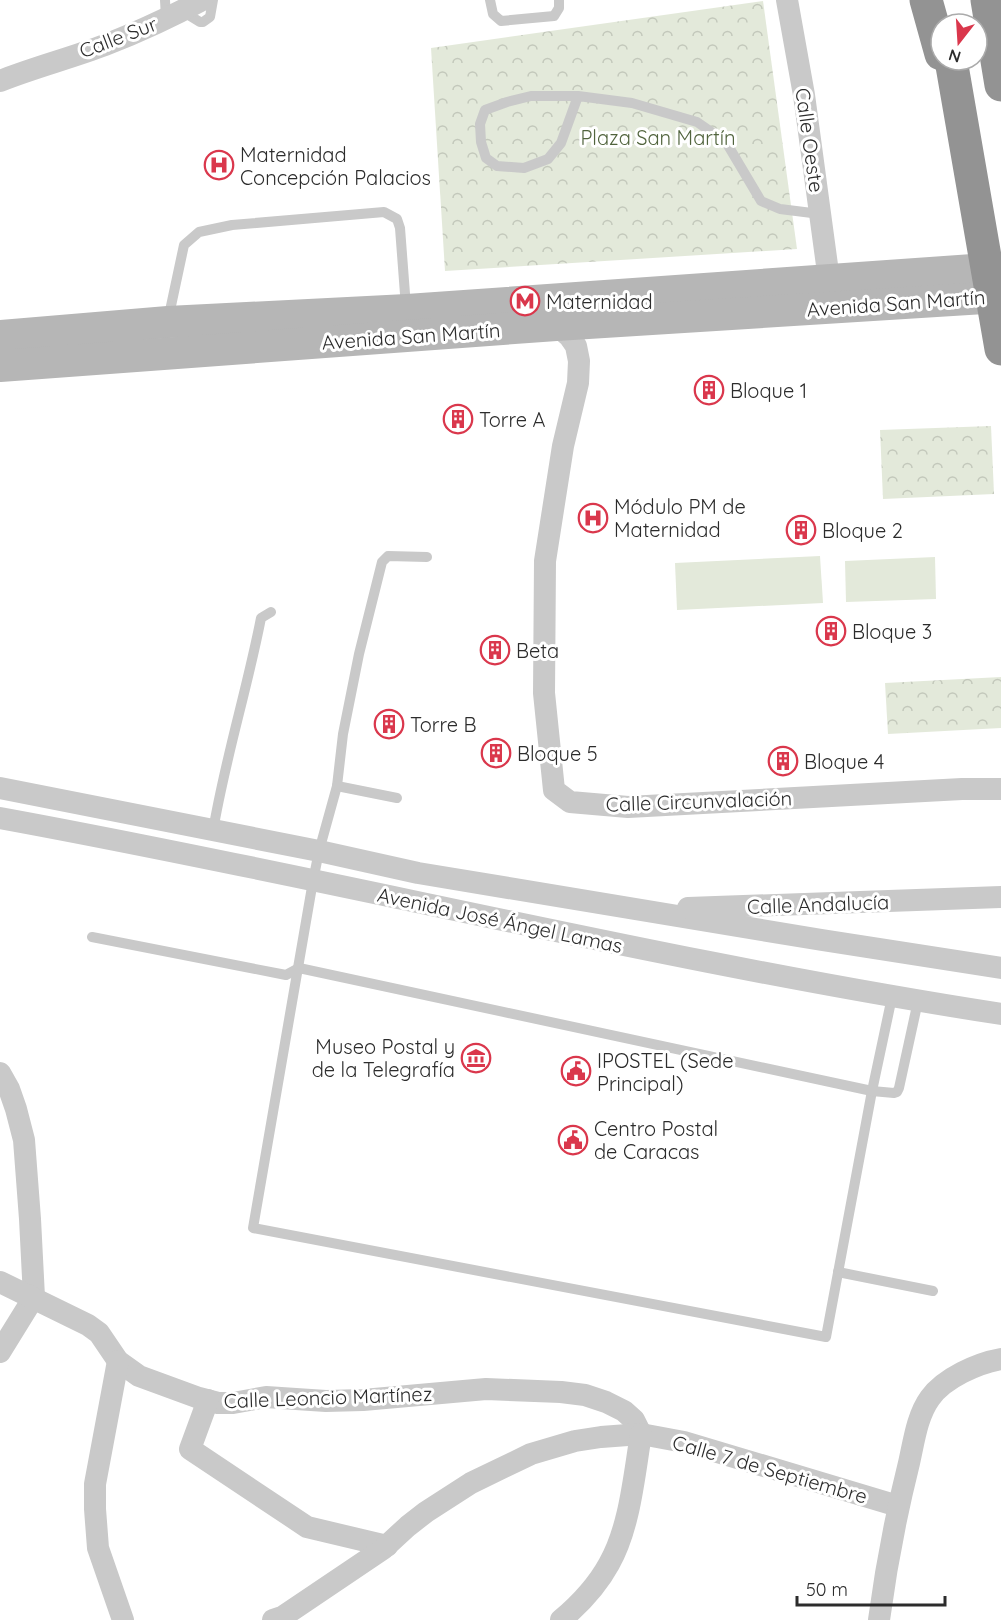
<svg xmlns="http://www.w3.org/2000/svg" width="1001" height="1620" font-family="Quicksand,sans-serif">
<defs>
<pattern id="park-crowns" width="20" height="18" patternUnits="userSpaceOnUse" patternTransform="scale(1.5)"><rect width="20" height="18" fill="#e3e9da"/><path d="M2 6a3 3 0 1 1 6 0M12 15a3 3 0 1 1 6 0" fill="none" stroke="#c3c8bb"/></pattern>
</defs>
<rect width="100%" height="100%" fill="#fff"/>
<g fill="url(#park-crowns)">
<polygon points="763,1 797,249 445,271 431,48"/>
<polygon points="991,426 994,494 883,499 880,430"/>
<polygon points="1001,677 1001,728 888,734 885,683"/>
</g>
<g fill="#e3e9da">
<polygon points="820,556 823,603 677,610 675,563"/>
<polygon points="935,557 936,599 846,602 845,561"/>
</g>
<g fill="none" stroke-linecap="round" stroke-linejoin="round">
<g stroke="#c9c9c9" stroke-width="10">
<polyline points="165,0 166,18"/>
<polyline points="490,0 493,14 501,21 554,16 559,8 559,0"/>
<polyline points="182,11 200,22 203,22 210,17 213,0"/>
<polyline points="578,96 561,143 548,159 524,168 497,166 486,158 481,142 480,124 485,110 507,102 531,96 578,96 632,103 697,122 726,142 761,201 780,209 820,214"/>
<polyline points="168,320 184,245 199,232 232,225 384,212 397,219 400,228 406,307"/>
<polyline points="427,557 388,556 382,562 359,654 343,734 337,786 319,851 313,881 253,1228 826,1337 872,1091 892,997"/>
<polyline points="337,786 397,798"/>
<path d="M213,831c12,-72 34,-141 48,-213l10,-6"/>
<polyline points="92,937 286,975 299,968 872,1091 894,1093 897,1092 899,1088 918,1001"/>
<polyline points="838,1272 933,1291"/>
</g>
<g stroke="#c9c9c9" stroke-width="22">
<polyline points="787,0 804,95 829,280"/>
<path d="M0,81c35,-14 71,-23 105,-36 33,-13 66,-28 97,-45"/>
<polyline points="556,325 569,336 576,346 579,361 578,383 563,446 545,561 544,693 554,790 570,802 628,807 962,789 1001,789"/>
<polyline points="0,788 319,851 418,873 822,940 1001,968"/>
<path d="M0,818c335,61 665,144 1001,196"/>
<polyline points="688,908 1001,897"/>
<polyline points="0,1073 9,1089 16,1109 24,1140 30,1219 34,1297 0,1352"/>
<polyline points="0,1282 88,1325 99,1333 118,1361 139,1376 199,1398 218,1403 233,1403 266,1397 326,1401 363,1400 486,1389 561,1392 585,1395 606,1402 624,1411 634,1420 641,1434"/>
<polyline points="118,1361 95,1484 95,1509 98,1548 123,1620"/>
<polyline points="208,1400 190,1449 307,1527 387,1546"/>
<polyline points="273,1620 282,1617 383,1549 408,1526 426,1512 471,1483 531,1454 575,1441 601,1437 641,1434 684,1442 898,1506"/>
<path d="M561,1620c19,-16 36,-34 48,-56 21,-37 25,-88 32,-130"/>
<path d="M879,1620c7,-53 17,-105 30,-157 5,-22 8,-47 21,-65 14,-20 48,-35 71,-39"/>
</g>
<g stroke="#b6b6b6" stroke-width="32">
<polyline points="0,336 168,322 407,310 1001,268"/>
<polyline points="0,366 556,325 1001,297"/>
</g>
<g stroke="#939393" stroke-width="33">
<polyline points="926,0 941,54"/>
<polyline points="987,0 1001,85"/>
<polyline points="951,60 1001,349"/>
</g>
</g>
<defs>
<g id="hospital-ring" transform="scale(1.5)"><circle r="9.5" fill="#fff" stroke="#da374c" stroke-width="1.5"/><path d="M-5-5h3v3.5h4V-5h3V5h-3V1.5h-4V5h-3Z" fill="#da374c"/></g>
<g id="metro-ring" transform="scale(1.5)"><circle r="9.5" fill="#fff" stroke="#da374c" stroke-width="1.5"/><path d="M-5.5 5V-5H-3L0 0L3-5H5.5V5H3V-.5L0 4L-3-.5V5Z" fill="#da374c"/></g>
<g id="building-ring" transform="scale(1.5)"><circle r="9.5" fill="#fff" stroke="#da374c" stroke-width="1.5"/><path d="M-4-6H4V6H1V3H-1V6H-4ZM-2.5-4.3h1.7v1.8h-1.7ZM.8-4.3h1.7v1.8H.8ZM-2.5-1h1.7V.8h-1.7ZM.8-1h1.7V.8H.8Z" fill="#da374c"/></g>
<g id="museum-ring" transform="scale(1.5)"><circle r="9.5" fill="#fff" stroke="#da374c" stroke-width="1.5"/><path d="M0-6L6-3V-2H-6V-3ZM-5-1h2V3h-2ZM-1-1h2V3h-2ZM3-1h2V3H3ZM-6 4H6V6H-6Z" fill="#da374c"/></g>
<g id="civic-ring" transform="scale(1.5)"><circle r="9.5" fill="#fff" stroke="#da374c" stroke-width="1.5"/><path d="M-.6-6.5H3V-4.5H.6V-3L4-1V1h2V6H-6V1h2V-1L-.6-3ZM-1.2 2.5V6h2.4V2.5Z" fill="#da374c"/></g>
</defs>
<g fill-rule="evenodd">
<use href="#hospital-ring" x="219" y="165"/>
<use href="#metro-ring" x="525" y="301"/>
<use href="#building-ring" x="709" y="390"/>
<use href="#building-ring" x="458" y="419"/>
<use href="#hospital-ring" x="593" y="518"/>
<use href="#building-ring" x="801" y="530"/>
<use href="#building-ring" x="831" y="631"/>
<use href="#building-ring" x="495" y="650"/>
<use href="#building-ring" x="389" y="724"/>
<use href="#building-ring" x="496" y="753"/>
<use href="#building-ring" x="783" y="761"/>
<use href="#museum-ring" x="476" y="1058"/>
<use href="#civic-ring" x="576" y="1071"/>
<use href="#civic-ring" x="573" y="1140"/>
</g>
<g text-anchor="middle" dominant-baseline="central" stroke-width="6" stroke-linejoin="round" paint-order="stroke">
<g font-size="20" fill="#2c2c2c" stroke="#fff">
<text transform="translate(118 37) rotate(-21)">Calle Sur</text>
<text transform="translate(810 140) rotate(82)">Calle Oeste</text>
<text transform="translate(896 303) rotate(-4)">Avenida San Martín</text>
<text transform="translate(411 336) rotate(-4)">Avenida San Martín</text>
<text transform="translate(699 801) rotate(-2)">Calle Circunvalación</text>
<text transform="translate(818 904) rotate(-2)">Calle Andalucía</text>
<text transform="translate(500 920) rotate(12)">Avenida José Ángel Lamas</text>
<text transform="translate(328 1397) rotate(-2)">Calle Leoncio Martínez</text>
<text transform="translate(770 1469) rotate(16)">Calle 7 de Septiembre</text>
</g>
<g font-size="20" fill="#51643d" stroke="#fff">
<text x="658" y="137">Plaza San Martín</text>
</g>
<g font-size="20" fill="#2c2c2c" stroke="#fff" text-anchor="start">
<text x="240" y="154">Maternidad<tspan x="240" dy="23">Concepción Palacios</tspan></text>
<text x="546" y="301">Maternidad</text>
<text x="730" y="390">Bloque 1</text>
<text x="479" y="419">Torre A</text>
<text x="614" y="506">Módulo PM de<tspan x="614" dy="23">Maternidad</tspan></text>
<text x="822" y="530">Bloque 2</text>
<text x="852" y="631">Bloque 3</text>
<text x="516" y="650">Beta</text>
<text x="410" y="724">Torre B</text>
<text x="517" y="753">Bloque 5</text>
<text x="804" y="761">Bloque 4</text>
<text x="455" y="1046" text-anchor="end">Museo Postal y<tspan x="455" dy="23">de la Telegrafía</tspan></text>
<text x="597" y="1060">IPOSTEL (Sede<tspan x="597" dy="23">Principal)</tspan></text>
<text x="594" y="1128">Centro Postal<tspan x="594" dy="23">de Caracas</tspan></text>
</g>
</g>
<g transform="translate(959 42) rotate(197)"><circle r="28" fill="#ffffff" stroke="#ababab" stroke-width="1.5"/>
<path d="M0-4.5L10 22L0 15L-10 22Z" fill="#da374c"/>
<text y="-9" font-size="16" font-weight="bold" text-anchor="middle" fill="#2c2c2c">N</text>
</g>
<path d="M797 1596v9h148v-9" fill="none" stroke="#2c2c2c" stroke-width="3"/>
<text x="806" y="1596" font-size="18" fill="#2c2c2c" stroke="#ffffff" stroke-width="4.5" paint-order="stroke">50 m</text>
</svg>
